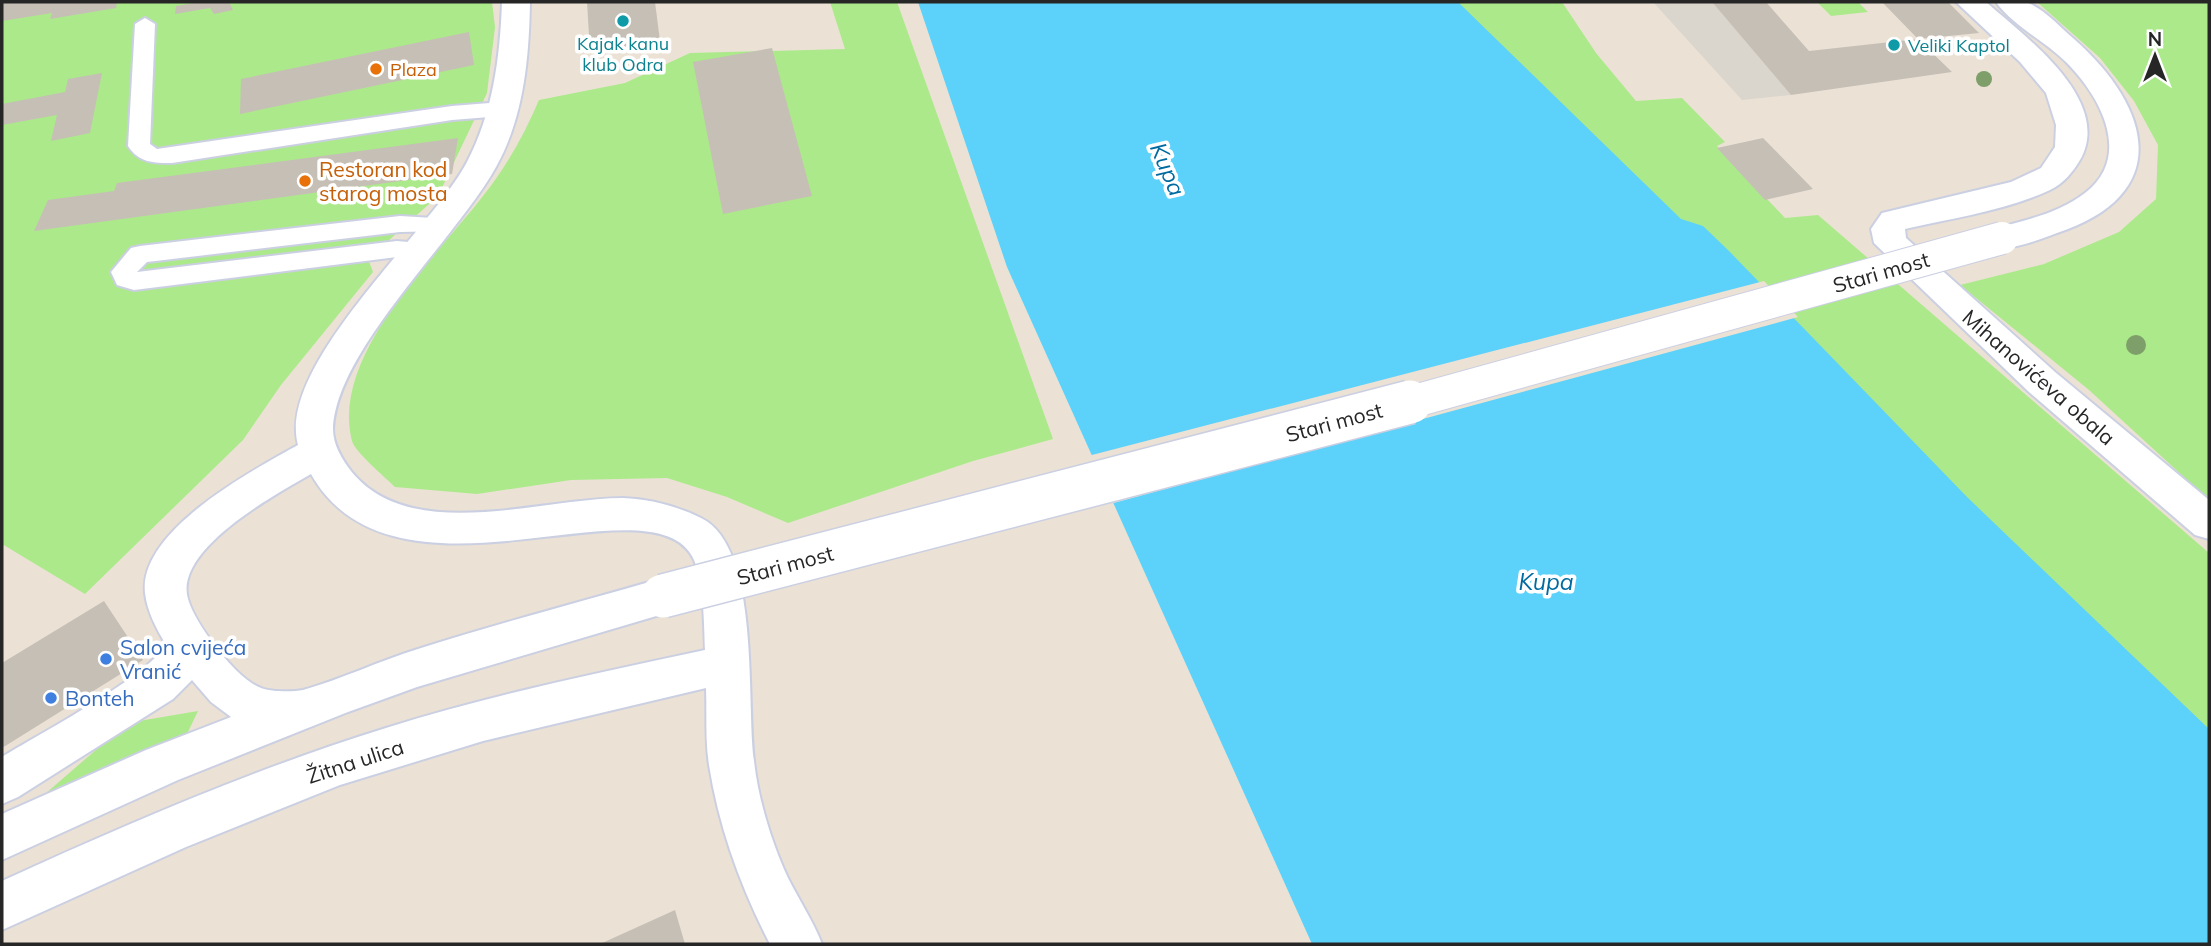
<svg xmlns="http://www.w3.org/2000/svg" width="2211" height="946" font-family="Mulish,sans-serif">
<rect width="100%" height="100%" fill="#ebe2d5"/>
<g fill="#ace98b">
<polygon points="2,2 492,2 495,27 487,93 438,196 368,259 373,272 281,385 243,440 85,594 2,544"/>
<path d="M830,2h67l156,437 -80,22 -185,62 -61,-26 -60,-19 -96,2 -94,14 -82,-7c-10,-10 -40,-35 -43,-46 -22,-85 83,-183 131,-245 24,-30 41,-61 56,-96l86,-17 65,-30 155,-4z"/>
<polygon points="1435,2 1562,2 1596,53 1636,101 1682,98 1725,142 1717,146 1785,218 1818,215 2209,553 2209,944"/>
<polygon points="1817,2 1858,2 1868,12 1831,16"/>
<polygon points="2037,2 2209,2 2209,500 2089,390 1960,285 2044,264 2119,232 2156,199 2158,145 2134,101 2100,58"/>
<polygon points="198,711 187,734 45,794 127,723"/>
</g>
<polygon fill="#dad5cd" points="1653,2 1712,2 1791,95 1742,100"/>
<polygon fill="#5cd1fa" points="918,2 1458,2 1681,219 1703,226 1729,251 1967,497 2209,729 2209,944 1312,944 1007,267"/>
<polygon fill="#ebe2d5" points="1764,281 1798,317 1110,504 1088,456"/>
<g fill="#c6bfb6">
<polygon points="2,2 117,2 116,8 50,19 52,13 2,21"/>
<polygon points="201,2 229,2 233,10 214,14 210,8 175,14 176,6"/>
<polygon points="587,2 655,2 660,41 590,52"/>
<polygon points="1712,2 1766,2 1809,51 1918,39 1952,72 1791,95"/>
<polygon points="1882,2 1948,2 1979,33 1918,39"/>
<polygon points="469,32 474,65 240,114 241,79"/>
<polygon points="772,48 812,196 723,214 693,62"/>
<polygon points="102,73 90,133 51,141 57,115 2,125 2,104 65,92 68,79"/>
<polygon points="458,138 452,174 34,231 48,200 114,191 117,183"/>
<polygon points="1763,138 1813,189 1765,200 1717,148"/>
<polygon points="104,601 143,660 2,748 2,663"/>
<polygon points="675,910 685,944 600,944"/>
</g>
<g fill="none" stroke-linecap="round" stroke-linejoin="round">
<g stroke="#cbcfe2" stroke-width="4">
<g id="service">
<path d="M145,18l10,6 -5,120 7,5 295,-43 50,-4 11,7 -11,7 -50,4 -280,43c-18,0 -33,0 -44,-17l7,-122z"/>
<polygon points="400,216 450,219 454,225 450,231 400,232 147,262 137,272 397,241 431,244 434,250 431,256 397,257 134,290 117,285 111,272 131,248 140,246"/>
</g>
</g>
<g stroke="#cbcfe2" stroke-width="4">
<g id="minor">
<path d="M502,2h28c-1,56 -6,115 -34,165 -40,72 -160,183 -163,262 0,16 9,30 18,42 59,74 190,27 272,27 26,1 54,8 78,20 60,29 45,184 53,243 4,38 18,83 34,117 11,22 25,43 34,66h-52c-29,-56 -51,-116 -61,-179 -4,-25 -2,-52 -3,-77l-223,53 -143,44 -154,62 -184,83v-49c125,-57 252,-112 384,-153 104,-33 212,-55 319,-78 -1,-26 -1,-67 -11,-90 -40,-88 -299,63 -383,-86 -35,20 -138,76 -123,125 7,25 48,80 73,89 10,4 32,4 42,2 39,-11 76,-29 115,-41 81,-26 163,-47 245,-71l15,5 6,13 -6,13 -15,5 -246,73 -69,25 -170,68 -176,80v-46l144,-64 85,-33 -20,-15 -19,-22 -19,19 -155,98 -16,7v-47c30,-19 157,-86 163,-114 -9,-15 -18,-32 -20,-50 -7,-62 108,-123 153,-148 -22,-80 132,-213 169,-283 26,-49 33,-105 35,-160z"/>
<path d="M1956,2h30c38,34 128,98 94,158 -8,13 -16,23 -30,30 -45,21 -97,28 -145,39l1,9 149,134 154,128v39l-14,-4 -166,-143 -155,-149 -3,-14 11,-16 129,-31 30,-14 14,-21 1,-22 -10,-32 -26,-31z"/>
<path d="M1996,2c9,0 24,-2 32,1 16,6 33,25 46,36 77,68 101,155 -17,194 -20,7 -46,19 -67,13l-4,-8 4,-8c32,-9 68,-16 95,-37 49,-38 14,-98 -19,-131 -21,-21 -53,-36 -70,-60z"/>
</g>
</g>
<use href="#service" fill="#fff" fill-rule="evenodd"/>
<use href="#minor" fill="#fff" fill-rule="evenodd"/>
<g stroke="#cbcfe2" stroke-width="34" stroke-linecap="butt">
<polyline id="minor-bridge-far1" points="1404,404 2002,238"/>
</g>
<g stroke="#cbcfe2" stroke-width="46" stroke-linecap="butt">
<polyline id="minor-bridge" points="663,596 1410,402"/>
</g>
<use href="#minor-bridge-far1" stroke="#fff" stroke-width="32"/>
<use href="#minor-bridge" stroke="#fff" stroke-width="43"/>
</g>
<g fill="#7e9f6a">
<circle cx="1984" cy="79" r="8"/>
<circle cx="2136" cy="345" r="10"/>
</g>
<g fill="#0f9aa8" stroke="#fff" stroke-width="2.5">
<circle cx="623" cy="21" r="7"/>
<circle cx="1894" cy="45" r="7"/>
</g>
<g fill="#e8710a" stroke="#fff" stroke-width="2.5">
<circle cx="376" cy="69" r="7"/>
<circle cx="305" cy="181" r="7"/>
</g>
<g fill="#3f7fe0" stroke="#fff" stroke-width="2.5">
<circle cx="106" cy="659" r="7"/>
<circle cx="51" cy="698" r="7"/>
</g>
<g text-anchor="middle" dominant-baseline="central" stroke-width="7" stroke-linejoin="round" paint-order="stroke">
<g font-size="18" fill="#0d838f" stroke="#fff">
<text x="623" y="43">Kajak kanu<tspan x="623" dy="21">klub Odra</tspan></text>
<text x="1908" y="45" text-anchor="start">Veliki Kaptol</text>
</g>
<g font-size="18" fill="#c56008" stroke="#fff" text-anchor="start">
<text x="390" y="69">Plaza</text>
</g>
<g font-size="21" fill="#c56008" stroke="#fff" text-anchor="start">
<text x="319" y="169">Restoran kod<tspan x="319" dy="24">starog mosta</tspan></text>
</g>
<g font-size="21" fill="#262626" stroke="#fff">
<text transform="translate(1881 272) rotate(-16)">Stari most</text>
<text transform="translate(2039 377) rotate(41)">Mihanovićeva obala</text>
<text transform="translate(1334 422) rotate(-15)">Stari most</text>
<text transform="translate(785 565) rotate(-15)">Stari most</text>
<text transform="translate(355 761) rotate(-18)">Žitna ulica</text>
</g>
<g font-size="21" fill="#366cbe" stroke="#fff" text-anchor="start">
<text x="120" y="647">Salon cvijeća<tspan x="120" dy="24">Vranić</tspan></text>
<text x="65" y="698">Bonteh</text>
</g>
<g font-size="23" font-style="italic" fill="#006ba1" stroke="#fff">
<text transform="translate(1168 169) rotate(67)">Kupa</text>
<text x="1546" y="581">Kupa</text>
</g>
</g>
<rect width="2211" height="946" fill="none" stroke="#262626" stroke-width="7"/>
<g transform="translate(2155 56)" stroke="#ffffff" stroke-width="5" paint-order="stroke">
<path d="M0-5L12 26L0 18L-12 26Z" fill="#262626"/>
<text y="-10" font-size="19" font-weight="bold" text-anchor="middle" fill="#262626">N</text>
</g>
</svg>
